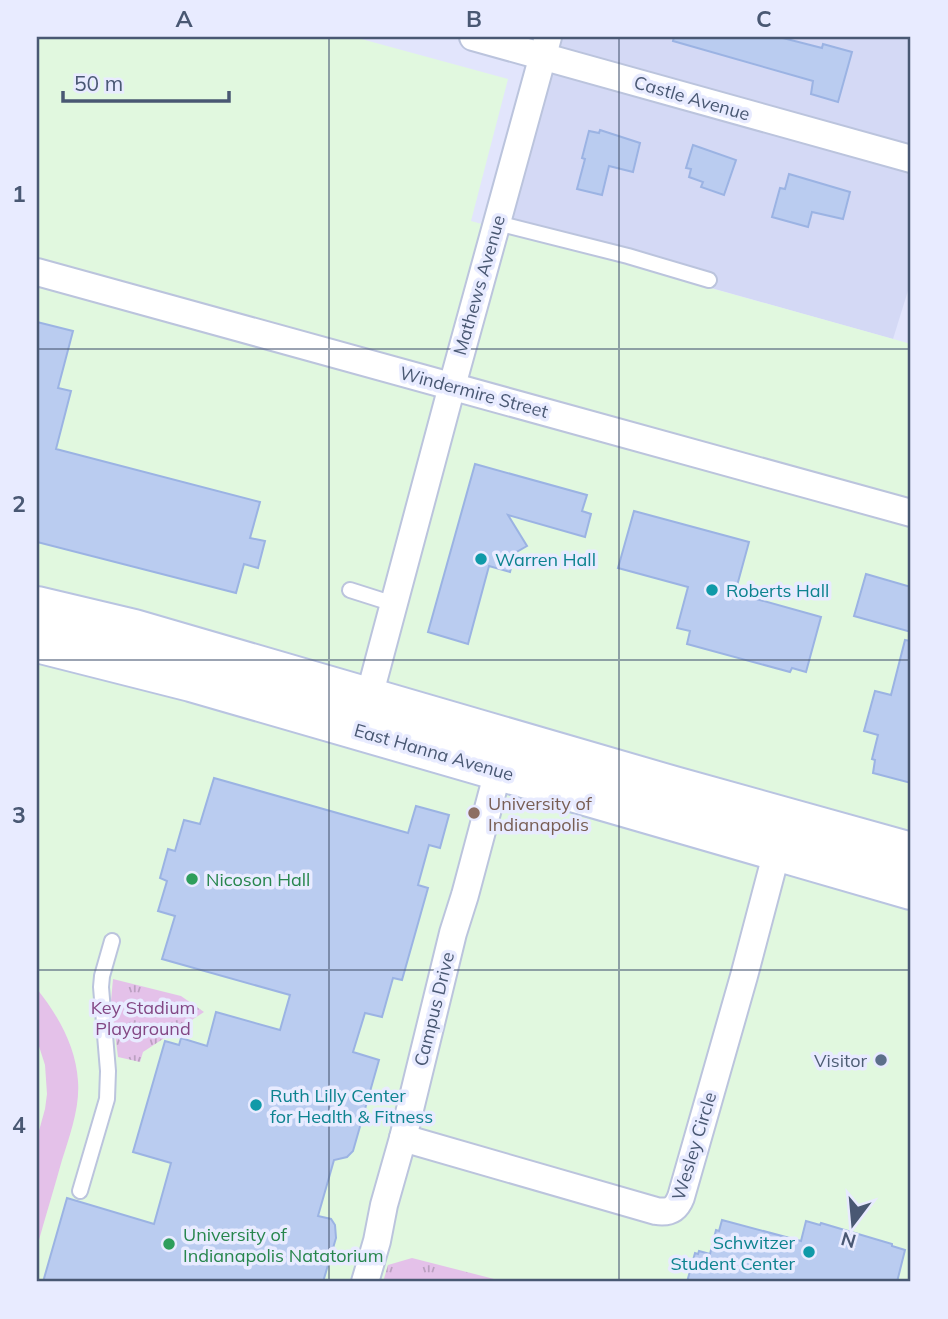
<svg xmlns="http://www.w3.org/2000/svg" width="948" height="1319" font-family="Mulish,sans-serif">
<defs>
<pattern id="grass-tufts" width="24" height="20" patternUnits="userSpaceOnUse" patternTransform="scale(1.75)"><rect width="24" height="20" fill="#e4c1e9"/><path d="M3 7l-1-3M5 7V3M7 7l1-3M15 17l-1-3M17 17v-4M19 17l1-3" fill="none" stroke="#bba0c1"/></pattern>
</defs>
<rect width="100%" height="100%" fill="#e2e5fc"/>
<polygon fill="#d4d9f5" points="563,37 911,37 911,281 893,339 508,231"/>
<polygon fill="#e1f8df" points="37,37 354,37 508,79 471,221 911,344 911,1282 37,1282"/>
<g fill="url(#grass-tufts)">
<polygon points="113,979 181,996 204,1012 143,1052 140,1062 118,1057 111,1001"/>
<polygon points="412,1258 502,1281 501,1282 383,1282 388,1265"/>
</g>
<path fill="#e4c1e9" d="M37,989c21,26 39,58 41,92 2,26 -8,54 -16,79 -8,29 -17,58 -25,87v-109l8,-29 2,-15 -2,-29 -8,-25z"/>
<g fill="#baccf0" stroke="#9bb3e3" stroke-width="2">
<polygon points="674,37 779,37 822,48 823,44 852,52 838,102 811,94 813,81 673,41"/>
<polygon points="600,130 640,143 633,172 609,166 602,195 577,189 585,159 582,158 589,131 599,133"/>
<polygon points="693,145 736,160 724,195 701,187 703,182 689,177 691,169 686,168"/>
<polygon points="789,174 850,192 843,219 812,212 808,227 772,217 780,188 785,189"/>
<polygon points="37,322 73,331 58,388 71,391 56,449 260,502 250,538 265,541 258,568 244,564 236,593 37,542"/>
<polygon points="475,464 587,495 582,511 591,514 585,537 508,515 527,546 515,553 510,572 489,566 468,644 428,632"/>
<polygon points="634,511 749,542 735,593 821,617 806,672 792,668 790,672 687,644 690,631 677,628 688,587 618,568"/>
<polygon points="866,574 911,587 911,632 854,616"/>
<polygon points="905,640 911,641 911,783 873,773 875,760 872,759 878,735 864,731 875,691 891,695"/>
<polygon points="214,778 408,833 416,806 449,815 440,848 429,845 418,885 428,888 402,980 393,978 382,1017 365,1013 353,1052 379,1060 353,1151 347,1157 334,1160 318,1216 331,1219 335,1225 336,1238 323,1282 43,1282 67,1198 154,1224 171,1163 133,1152 165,1041 179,1045 181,1038 207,1046 216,1012 280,1030 290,995 162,959 175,916 158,911 167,881 160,878 168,849 175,851 184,820 200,824"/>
<polygon points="722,1220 801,1241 806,1221 820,1225 821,1223 892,1244 892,1246 905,1250 897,1282 687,1282 695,1253 698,1254 699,1251 710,1254 716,1230 719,1231"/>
</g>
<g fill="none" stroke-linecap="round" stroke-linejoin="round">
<g stroke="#bbc4dd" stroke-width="18">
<g id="lane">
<polyline points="497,223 628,256 709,280"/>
<polyline points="350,590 394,604"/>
<polyline points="80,1191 107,1099 108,1071 101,987 102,976 112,941"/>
</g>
</g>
<g stroke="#bbc4dd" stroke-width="30">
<g id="street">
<polyline points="473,37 911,159"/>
<polyline points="37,272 911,513"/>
<polyline points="369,697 452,386 548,37"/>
<path d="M403,1138l253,73c13,2 20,-1 25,-14l63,-221 33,-125"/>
<polyline points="365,1282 377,1241 384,1205 403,1138 453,933 465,895 502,756"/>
</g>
</g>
<g stroke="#b9c4e1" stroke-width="42">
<g id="secondary">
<polyline points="37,606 134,629 674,786 911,852"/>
<polyline points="37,643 191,682 911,890"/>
</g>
</g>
<use href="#lane" stroke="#fff" stroke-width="14"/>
<use href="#street" stroke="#fff" stroke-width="26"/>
<use href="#secondary" stroke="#fff" stroke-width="38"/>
</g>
<path fill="none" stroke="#495873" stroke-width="2" stroke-opacity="0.55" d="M329,37v1245M619,37v1245M37,349h874M37,660h874M37,970h874"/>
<g fill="#0f9aa8" stroke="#e8ebff" stroke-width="2.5">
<circle cx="481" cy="559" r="7"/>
<circle cx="712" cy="590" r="7"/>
<circle cx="256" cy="1105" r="7"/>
<circle cx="809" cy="1252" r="7"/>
</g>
<circle fill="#8d6e63" stroke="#e8ebff" stroke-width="2.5" cx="474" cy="813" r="7"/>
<g fill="#2e9e5b" stroke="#e8ebff" stroke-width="2.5">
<circle cx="192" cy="879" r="7"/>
<circle cx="169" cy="1244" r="7"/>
</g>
<circle fill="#5c6f8a" stroke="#e8ebff" stroke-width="2.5" cx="881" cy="1060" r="7"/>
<g text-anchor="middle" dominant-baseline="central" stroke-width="7" stroke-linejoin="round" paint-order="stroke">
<g font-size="18" fill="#495873" stroke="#e8ebff">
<text transform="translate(692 98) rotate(16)">Castle Avenue</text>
<text transform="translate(479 285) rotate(-74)">Mathews Avenue</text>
<text transform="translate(474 392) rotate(15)">Windermire Street</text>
<text transform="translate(434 752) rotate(16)">East Hanna Avenue</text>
<text transform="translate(434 1009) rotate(-76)">Campus Drive</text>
<text transform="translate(694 1146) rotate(-73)">Wesley Circle</text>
</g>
<g font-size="18" fill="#0d838f" stroke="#e8ebff" text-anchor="start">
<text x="495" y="559">Warren Hall</text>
<text x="726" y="590">Roberts Hall</text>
<text x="270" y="1095">Ruth Lilly Center<tspan x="270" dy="21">for Health &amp; Fitness</tspan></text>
<text x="795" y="1242" text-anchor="end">Schwitzer<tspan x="795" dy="21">Student Center</tspan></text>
</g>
<g font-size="18" fill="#785e54" stroke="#e8ebff" text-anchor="start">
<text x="488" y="803">University of<tspan x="488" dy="21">Indianapolis</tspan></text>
</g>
<g font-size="18" fill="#27864d" stroke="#e8ebff" text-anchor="start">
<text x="206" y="879">Nicoson Hall</text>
<text x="183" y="1234">University of<tspan x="183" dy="21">Indianapolis Natatorium</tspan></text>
</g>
<g font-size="18" fill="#834784" stroke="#e8ebff">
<text x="143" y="1007">Key Stadium<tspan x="143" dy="21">Playground</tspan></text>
</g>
<g font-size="18" fill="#4e5e75" stroke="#e8ebff" text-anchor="end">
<text x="867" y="1060">Visitor</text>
</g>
</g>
<rect width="948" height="1319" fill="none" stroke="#e8ebff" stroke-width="77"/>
<g transform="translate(853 1224) rotate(196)" stroke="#e8ebff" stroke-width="5" paint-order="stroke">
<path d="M0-5L12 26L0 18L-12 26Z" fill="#495873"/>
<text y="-10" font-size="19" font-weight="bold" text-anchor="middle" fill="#495873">N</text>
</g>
<path d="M63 91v10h166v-10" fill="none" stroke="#495873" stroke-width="3.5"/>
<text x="74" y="91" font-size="21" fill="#495873" stroke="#e8ebff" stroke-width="5" paint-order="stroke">50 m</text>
<rect x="38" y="38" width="871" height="1242" fill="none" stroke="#495873" stroke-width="2.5"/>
<g font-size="23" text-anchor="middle" font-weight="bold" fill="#495873">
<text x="184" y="27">A</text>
<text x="474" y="27">B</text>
<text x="764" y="27">C</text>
<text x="19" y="202">1</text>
<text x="19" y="512">2</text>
<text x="19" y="823">3</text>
<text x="19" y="1133">4</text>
</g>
</svg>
